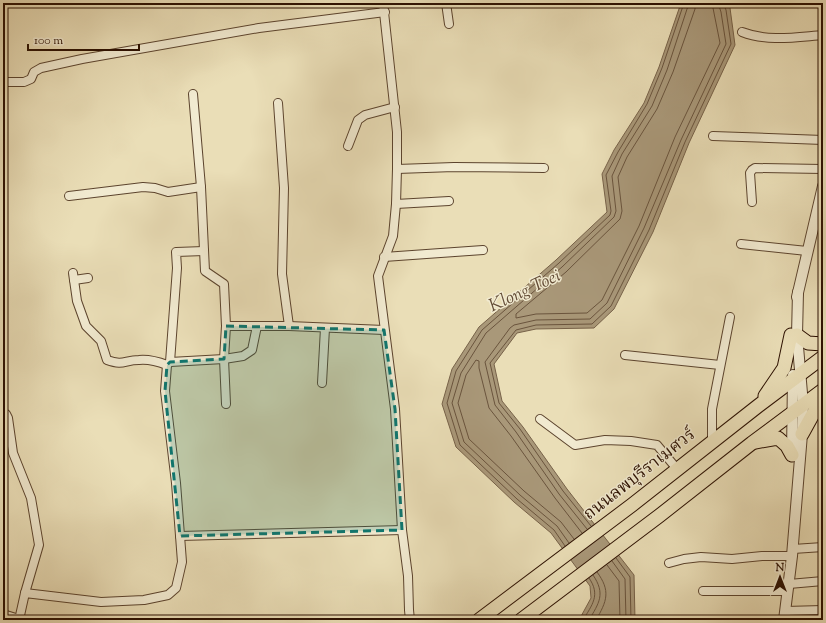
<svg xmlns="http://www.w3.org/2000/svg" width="826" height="623" font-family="'Sorts Mill Goudy','Noto Serif Thai',serif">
<rect width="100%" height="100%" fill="#eadeb7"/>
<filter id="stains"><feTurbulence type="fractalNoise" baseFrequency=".005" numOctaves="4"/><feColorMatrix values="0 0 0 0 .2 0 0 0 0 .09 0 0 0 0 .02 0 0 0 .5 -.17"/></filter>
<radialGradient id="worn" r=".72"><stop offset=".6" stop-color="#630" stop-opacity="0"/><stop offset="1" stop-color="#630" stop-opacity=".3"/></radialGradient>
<polygon fill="#a99879" stroke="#776249" points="681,3 727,3 730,8 735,45 689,143 653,232 614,309 594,328 536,329 517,333 494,364 502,401 523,427 567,489 634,575 635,620 579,620 591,598 590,586 551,533 514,502 456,447 442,404 452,369 479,327 556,260 607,212 602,174 614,150 644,103 659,67"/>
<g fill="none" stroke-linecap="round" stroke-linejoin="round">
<g stroke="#6a543d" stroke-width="1">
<polyline points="695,3 695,9 673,72 657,109 627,157 618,177 622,211 620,219 566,272 516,314 516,318 536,314 587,313 602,300 639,226 675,137 720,43 712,3"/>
<polyline points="591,526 563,491 520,429 499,403 490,363 516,330 536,325 592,324 611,306 649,230 685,142 731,44 726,10 723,3"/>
<polyline points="587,529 559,494 516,432 495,405 485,362 510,328 514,325 536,320 590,319 607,303 644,228 681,140 726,44 721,12 718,3"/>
<polyline points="574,539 561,522 524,491 469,439 458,403 466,375 476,360 479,361 479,368 489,408 511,436 555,498 582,533"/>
<polyline points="569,543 557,526 520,495 464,442 452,403 461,373 486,333 562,267 614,217 616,211 612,176 622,154 652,106 667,70 689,3"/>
<polyline points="565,546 554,530 517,499 460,445 447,403 456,371 482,330 559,263 610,215 611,211 606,175 618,152 647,104 662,68 684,3"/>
<polyline points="616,558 630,577 631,620"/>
<polyline points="612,561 625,579 626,620"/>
<polyline points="607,565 619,581 620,620"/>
<path d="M583,620c9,-15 18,-25 6,-42"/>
<path d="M589,620c10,-17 17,-26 4,-45"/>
<path d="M596,620c11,-19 15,-29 1,-48"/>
</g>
<g stroke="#5c442e" stroke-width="10">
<g id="minor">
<polyline points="383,3 397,132 397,169 396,204 393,236 378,276 395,409 402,530 408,576 409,610 410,620"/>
<polyline points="446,3 449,24"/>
<path d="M742,32c26,10 54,5 81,3"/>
<polyline points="3,82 24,82 31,79 34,72 41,68 82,59 259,28 385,12"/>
<polyline points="193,94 201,187 205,271 224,284 226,326 224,359 226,404"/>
<polyline points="278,103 284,188 282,274 289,326"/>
<polyline points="713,136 823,140"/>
<polyline points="348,146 358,120 365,115 395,107"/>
<polyline points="397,169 454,167 544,168"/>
<polyline points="69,196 143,187 155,188 168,192 201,187"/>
<polyline points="752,202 750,173 752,170 755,168 823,169"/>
<polyline points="396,204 449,201"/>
<polyline points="814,224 823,224"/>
<polyline points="741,244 807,251"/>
<polyline points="384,257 483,250"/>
<path d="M73,273l4,28 9,25 15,15 6,19c17,6 17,0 32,0 9,-1 20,2 28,5"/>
<polyline points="74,280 88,278"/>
<polyline points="226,326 257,326"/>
<polyline points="625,355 720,365"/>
<polyline points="170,362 177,268 176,252 204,251"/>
<polyline points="322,383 325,328"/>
<polyline points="3,413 6,414 8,418 13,453 31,498 39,545 25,593"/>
<polyline points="540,419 575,445 605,440 631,441 657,445 677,469"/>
<polyline points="712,442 712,409 730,317"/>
<polyline points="180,536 402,530"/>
<polyline points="793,549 823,547"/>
<polyline points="669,563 684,559 701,557 732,559 762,556 792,556"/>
<polyline points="789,584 823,581"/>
<polyline points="703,591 788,591"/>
<polyline points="785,611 823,610"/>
<polyline points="3,614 19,619"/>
<polyline points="19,620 25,593 101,602 144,600 168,595 176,588 182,562 176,483 165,391 167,365 170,362 224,359 243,356 252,350 257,326 289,326 384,330"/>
</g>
</g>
<g stroke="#5c442e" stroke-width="12">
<g id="tertiary">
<polyline points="797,297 823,186"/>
<polyline points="792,455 793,375"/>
<polyline points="784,620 792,556 802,434 803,405 797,335 798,292"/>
</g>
</g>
<g stroke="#2c1001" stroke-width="15">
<g id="primary">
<polyline points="797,335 808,343 823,344"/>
<polyline points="765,396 784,368 791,335"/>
<polyline points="802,434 823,396"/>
<polyline points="755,442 778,438 787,446 792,455"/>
<polyline points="479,620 632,505 758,406 823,357"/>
<polyline points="521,620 659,516 752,443 823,390"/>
</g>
</g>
<use href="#minor" stroke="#f1ead0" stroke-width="8"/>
<use href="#tertiary" stroke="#f1ead0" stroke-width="10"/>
<use href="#primary" stroke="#eadeb7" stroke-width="13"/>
</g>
<path fill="#0f766e" fill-opacity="0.2" stroke="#0f766e" stroke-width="3" stroke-dasharray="8 5" stroke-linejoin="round" d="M226,326l158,4 11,79 7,121 -222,6 -15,-145 2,-26 3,-3 54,-3z"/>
<g text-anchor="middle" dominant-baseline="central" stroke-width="3" stroke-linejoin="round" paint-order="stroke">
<g font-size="17" fill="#2c1001" stroke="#f1ead0">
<text transform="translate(640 475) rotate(-38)">ถนนลพบุรีราเมศวร์</text>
</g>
<g font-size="18" font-style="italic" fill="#644d37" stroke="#f1ead0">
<text transform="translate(525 292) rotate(-25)">Klong Toei</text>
</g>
</g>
<rect width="826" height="623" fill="none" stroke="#eadeb7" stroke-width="16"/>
<rect x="4" y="4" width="818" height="615" fill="none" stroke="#2c1001" stroke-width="2"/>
<rect x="8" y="8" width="810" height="607" fill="none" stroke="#2c1001"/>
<g transform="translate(780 577)" stroke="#f1ead0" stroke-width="3" paint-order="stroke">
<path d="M0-3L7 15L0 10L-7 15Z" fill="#2c1001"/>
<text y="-6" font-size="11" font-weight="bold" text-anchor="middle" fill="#2c1001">N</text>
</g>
<path d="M28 44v6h111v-6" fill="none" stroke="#2c1001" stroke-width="2"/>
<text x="34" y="44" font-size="12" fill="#2c1001" stroke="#f1ead0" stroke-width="3" paint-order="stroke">100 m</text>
<rect width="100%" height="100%" filter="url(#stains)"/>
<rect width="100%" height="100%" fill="url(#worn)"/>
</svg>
